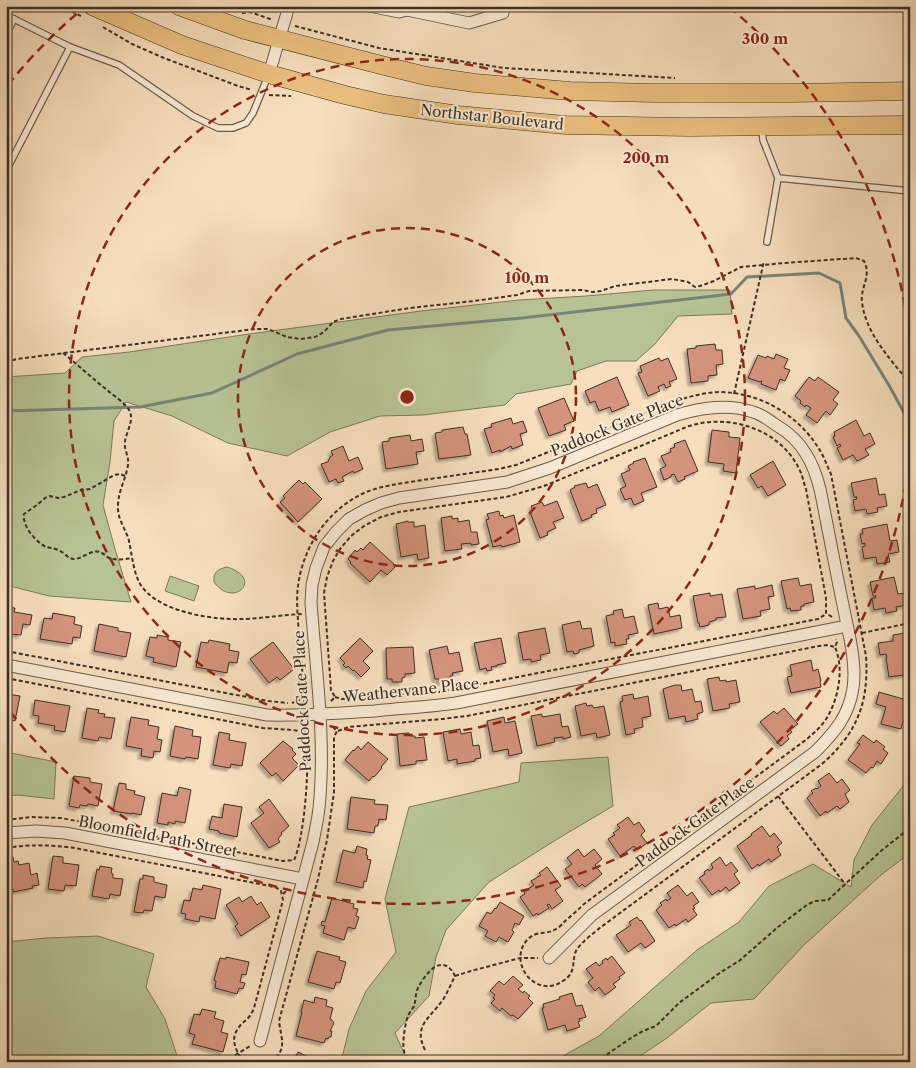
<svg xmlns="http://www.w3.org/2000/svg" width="916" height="1068" font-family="'Libre Caslon Text',serif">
<defs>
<filter id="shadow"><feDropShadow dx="-3" dy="3" stdDeviation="1" flood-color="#0004"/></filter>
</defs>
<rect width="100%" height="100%" fill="#f7dfbe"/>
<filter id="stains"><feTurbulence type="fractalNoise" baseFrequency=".004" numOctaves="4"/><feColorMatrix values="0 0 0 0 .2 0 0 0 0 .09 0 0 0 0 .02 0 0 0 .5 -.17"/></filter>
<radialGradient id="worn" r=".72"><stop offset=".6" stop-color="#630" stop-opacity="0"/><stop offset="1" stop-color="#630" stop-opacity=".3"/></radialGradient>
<g fill="#b8c395" stroke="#7a7a5c">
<polygon points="653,290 730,290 732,314 678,316 655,344 636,361 606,361 577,371 571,384 516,394 505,405 423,415 380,416 330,432 287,456 228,443 172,416 126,402 114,421 110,462 103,505 115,549 131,602 49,596 6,585 6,377 65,373 82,357 129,352 249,334 421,311 519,300 586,296"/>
<path d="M227,567c38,12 6,42 -13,15 -1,-10 4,-13 13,-15z"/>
<polygon points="170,576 199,586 194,601 165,591"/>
<polygon points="6,752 56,762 54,799 18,795 6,796"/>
<polygon points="608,757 613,806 559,838 489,882 446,930 436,957 429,996 395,1033 408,1062 341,1062 349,1029 366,991 396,952 385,899 409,807 519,782 521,763"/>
<polygon points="910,770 910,853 881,875 804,945 754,999 711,1003 667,1038 631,1062 552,1062 599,1036 697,950 739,922 769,886 813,864 851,887 854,860 872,825 904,785"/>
<polygon points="98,936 154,954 146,987 165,1019 179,1062 9,1062 6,1061 6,942 46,938"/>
</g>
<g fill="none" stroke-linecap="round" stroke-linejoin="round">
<polyline stroke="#768578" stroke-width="3" points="6,411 140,407 212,393 297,354 388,330 522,318 731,294 747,277 819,273 840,283 846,318 859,336 890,387 910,424"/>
</g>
<g fill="#d4937d" stroke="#3c3023" filter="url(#shadow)">
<polygon points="715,344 716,350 722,350 723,364 716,365 717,375 708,376 708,381 691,383 687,349 696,348 696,346"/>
<polygon points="776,354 788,359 784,368 790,370 785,381 780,379 776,390 761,384 762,381 761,381 760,382 748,378 758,355 766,358 767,356 774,359"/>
<polygon points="659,358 661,361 668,358 677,379 669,382 671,386 666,388 664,384 658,387 660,391 648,396 638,373 642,372 640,366"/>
<polygon points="617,377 629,405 612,412 610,407 599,411 595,401 590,403 585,391"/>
<polygon points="809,377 815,381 818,377 839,392 833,400 838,404 830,415 826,411 817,423 806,415 811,408 806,405 805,407 800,403 801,401 795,396"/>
<polygon points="564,398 574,421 564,425 566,430 549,436 538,408"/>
<polygon points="511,418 513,424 523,421 527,432 520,434 523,445 512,449 511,446 500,452 500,450 492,453 484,429 492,427 491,424"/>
<polygon points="856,420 864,436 870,433 875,444 865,449 869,455 857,461 853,455 843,460 837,448 841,446 840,444 837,446 833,437 835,436 834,432"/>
<polygon points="463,427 465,434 467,434 471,455 439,459 435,433 442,432 442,430"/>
<polygon points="712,430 729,432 729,437 740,438 736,473 723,471 724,464 708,462"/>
<polygon points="410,435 411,441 422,439 424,451 416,452 418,464 386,469 382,442 389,441 389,438"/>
<polygon points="685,440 698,471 684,477 685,479 678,482 674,474 671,475 671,477 664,480 660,469 666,466 661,456 671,452 670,449 675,447 674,444"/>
<polygon points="343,446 349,461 358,457 363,469 354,473 353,471 342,477 344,481 338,483 336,479 329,482 321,464 328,462 330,457 333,455 331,451"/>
<polygon points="645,458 657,487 641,493 644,501 634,505 631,498 625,500 620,489 626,486 621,474 630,470 628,466 634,463 633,462"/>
<polygon points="773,461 786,485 768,496 762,486 758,488 750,475"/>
<polygon points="876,478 879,495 885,494 887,506 877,508 878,512 867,514 866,509 855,511 853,500 857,499 856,497 857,497 854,497 851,483"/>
<polygon points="299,480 303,484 305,482 322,499 298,522 280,502 285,498 283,496"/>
<polygon points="586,483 588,488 597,484 606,505 596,509 597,513 591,515 592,517 582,521 570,490 575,487 574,486"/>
<polygon points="557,501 564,518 553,522 556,528 547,532 548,535 540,538 530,512 533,510 531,506 542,502 544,506"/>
<polygon points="499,511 500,516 503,515 504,518 514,515 520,542 502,547 501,545 493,547 486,520 489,519 487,514"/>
<polygon points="452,516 452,519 458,518 458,522 469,520 471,532 477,532 479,544 471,545 471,543 461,544 462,549 445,551 441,518"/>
<polygon points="408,521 408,522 414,522 414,527 425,525 429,558 418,560 417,554 401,557 396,524"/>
<polygon points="887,524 890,541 897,540 899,552 888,554 890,562 877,564 876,557 864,559 862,547 865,546 865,543 862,544 860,534 863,534 862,529"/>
<polygon points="370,542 396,566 387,575 381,570 370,582 350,563 351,562 348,559 355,550 357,552 361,548 363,550"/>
<polygon points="894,577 898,594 904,593 906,605 896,607 897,611 886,613 885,608 874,610 872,598 876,598 875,596 876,596 873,596 870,582"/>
<polygon points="798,578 800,586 811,584 814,602 804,604 804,606 801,606 801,610 791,611 790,608 787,609 781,581"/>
<polygon points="772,585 774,596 768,597 770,609 760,611 761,616 743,619 737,589 755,586 755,589"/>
<polygon points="710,593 710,596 722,594 726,617 716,618 716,620 709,622 709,625 700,627 699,623 698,623 693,596"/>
<polygon points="658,603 659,609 668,607 670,617 680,615 682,628 654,634 648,605"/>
<polygon points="6,607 15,608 14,612 32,615 30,625 23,624 21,635 11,634 11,635 6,635"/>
<polygon points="622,609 624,618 634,616 638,633 628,635 629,639 626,639 627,644 615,646 615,642 611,643 606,616 614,614 613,611"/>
<polygon points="53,613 75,617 74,624 82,626 80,638 73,637 72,644 40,639 44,618 52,619"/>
<polygon points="580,621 582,629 591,628 594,646 579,650 579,653 574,654 573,651 567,652 562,625"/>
<polygon points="99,624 118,628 118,631 131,633 126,657 94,651"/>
<polygon points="545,628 550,653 540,655 541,660 531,662 531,659 523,660 518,633"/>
<polygon points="905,633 907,641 909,641 910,645 910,674 889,677 886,658 887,658 886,654 880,655 878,643 893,641 893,635"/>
<polygon points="157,635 168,637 168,640 181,642 176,667 153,662 154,658 146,656 150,637 157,638"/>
<polygon points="360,638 373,651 363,661 370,668 361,677 354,670 353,671 348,666 346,668 343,665 345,663 340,658"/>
<polygon points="501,638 506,663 497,665 497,666 491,667 492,670 487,671 486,668 480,670 474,643"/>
<polygon points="209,640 230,644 229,650 239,652 237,663 229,662 227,673 196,667 201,642 208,643"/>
<polygon points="273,642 294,669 280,680 277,677 269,683 250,659"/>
<polygon points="447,646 449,654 459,652 463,671 452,673 453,676 450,676 451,680 439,682 439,679 435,679 429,650"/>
<polygon points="413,647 415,673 405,674 405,677 402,678 402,682 392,682 392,679 387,679 386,648"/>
<polygon points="811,660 813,671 818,669 821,681 820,682 821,687 791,693 787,677 792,676 790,665"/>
<polygon points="719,677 720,681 726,680 726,682 736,680 740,702 729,704 730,708 713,711 707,679"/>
<polygon points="675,685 681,685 682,691 692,689 695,702 701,701 703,712 697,714 698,719 686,722 685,716 669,719 663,689"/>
<polygon points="879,692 910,701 910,714 907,713 904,721 903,721 901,729 881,724 886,707 876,704"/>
<polygon points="7,694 20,696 15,721 12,720 11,726 6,725 6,698"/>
<polygon points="633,694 634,699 648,696 651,716 642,718 643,727 634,729 635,733 626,735 620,702 623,701 622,696"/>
<polygon points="35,700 70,706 65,732 54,730 55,726 38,723 39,716 33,715"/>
<polygon points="586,703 587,706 592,705 594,708 604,706 610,735 597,738 596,733 581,736 575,706"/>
<polygon points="87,708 99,710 98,713 105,714 104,717 115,718 111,739 99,737 98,741 82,738"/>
<polygon points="784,708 798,724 790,730 792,732 787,736 789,739 781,746 760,722 774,711 777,714"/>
<polygon points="542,714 542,717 560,714 562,727 568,726 571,737 563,739 563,737 554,738 555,742 537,746 531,716"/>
<polygon points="131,717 149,720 148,725 159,727 157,739 162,740 160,752 154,751 153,758 141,756 142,749 126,746"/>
<polygon points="504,717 505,723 515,721 522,753 509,756 508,749 493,752 487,721"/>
<polygon points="175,726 193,730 192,736 201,737 198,759 186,757 185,759 170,756"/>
<polygon points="460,729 461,734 471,732 473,746 479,745 481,758 475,759 475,761 457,764 457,759 448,761 443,732"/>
<polygon points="219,732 230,734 229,740 246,743 242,766 231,764 230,768 213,765"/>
<polygon points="409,733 410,736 415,736 415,738 424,737 427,760 416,761 416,764 400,766 397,734"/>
<polygon points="863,735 874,743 876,740 885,747 883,749 888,753 881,764 877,761 873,768 871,767 866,773 848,760 860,744 857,743"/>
<polygon points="283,741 293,749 292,750 296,754 292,758 299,765 283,781 276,773 272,776 260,763"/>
<polygon points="368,742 388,759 381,767 382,768 374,777 373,776 369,781 345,760 353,750 354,751 358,746 361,750"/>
<polygon points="829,773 837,783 842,779 850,790 845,794 849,802 840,809 837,806 827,813 826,811 820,816 807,798 813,793 811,791 816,788 817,789 821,786 818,781"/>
<polygon points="74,776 90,778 90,782 102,784 98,806 88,804 87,806 80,805 79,808 69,806"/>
<polygon points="119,783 126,784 126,789 135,791 134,794 145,797 141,815 132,813 132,814 113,811"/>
<polygon points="179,787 191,790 185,823 175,821 175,824 168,822 168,825 157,823 162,793 177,796"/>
<polygon points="351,797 375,800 374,804 388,805 386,820 379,819 378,826 375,826 374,833 347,829"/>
<polygon points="269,799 289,826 281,833 282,834 278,839 280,842 269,848 251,823 264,813 259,807"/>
<polygon points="224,804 242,807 237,837 219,833 219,831 209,829 212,816 222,818"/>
<polygon points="628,817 634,825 639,822 645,831 641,835 647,843 637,850 634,846 620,856 608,839 615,835 613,833 620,828 617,825"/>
<polygon points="762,826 770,837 774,833 782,843 777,847 779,849 778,850 781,855 771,862 769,859 759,866 758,864 752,869 737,846 752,835 751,834"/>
<polygon points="357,846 367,849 366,855 368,856 367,859 371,860 366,882 364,881 363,888 336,882 343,850 355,853"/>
<polygon points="578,849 584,857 594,849 602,859 595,865 602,874 585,887 582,884 579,887 565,869 572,864 567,858"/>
<polygon points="53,856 63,857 63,863 79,865 76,886 65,885 64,891 48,889"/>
<polygon points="13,857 14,862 18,861 19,865 29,863 31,875 37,873 39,885 32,886 33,888 13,892 13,889 6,891 6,858"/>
<polygon points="720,857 726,866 731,862 738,871 734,874 740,883 729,891 726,887 720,892 719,890 712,895 699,878 705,874 704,872 708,869 709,871 713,868 711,864"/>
<polygon points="100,866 112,868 111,873 113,874 113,878 123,879 120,896 110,894 109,899 92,896 97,869 99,870"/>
<polygon points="547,867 561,886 555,890 563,901 552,909 549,904 547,905 549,908 538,915 537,913 533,916 520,897 525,894 524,892 534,885 531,881 541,875 539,873"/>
<polygon points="143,875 154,877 154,882 167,885 165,898 155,896 152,911 144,910 143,913 134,912 140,879 143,879"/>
<polygon points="203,885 221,889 215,919 200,916 199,922 185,919 186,914 181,913 184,900 190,901 193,888 202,890"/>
<polygon points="678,885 687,896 692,892 699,902 693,906 695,908 693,909 697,915 688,922 686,919 676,926 675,924 669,928 656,910 662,905 660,903 666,899 667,901 671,898 667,893"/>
<polygon points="251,896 257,905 261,902 270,917 241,936 235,926 238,924 226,905 239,897 242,902"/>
<polygon points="332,898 354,904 353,908 358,909 356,916 359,917 355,929 348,927 344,940 323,933 325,926 321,925 322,921 325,922"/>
<polygon points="500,902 524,916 519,925 515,923 512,930 514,932 508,942 499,937 496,942 485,936 488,931 479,926 487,912 491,914 495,908 496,909"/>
<polygon points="637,917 640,921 641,920 655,941 645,948 641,943 628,952 616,935 631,925 629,922"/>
<polygon points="317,951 340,957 339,960 346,962 340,983 336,982 334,989 308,982"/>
<polygon points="612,956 625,973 619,977 620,979 613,984 616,987 605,995 599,987 595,991 588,982 593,978 586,969 596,962 599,966 603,963 602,961 606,958 607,960"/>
<polygon points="226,957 249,962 246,975 242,974 240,982 245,983 243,989 239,988 237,994 215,988 216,981 214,980 220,958 226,959"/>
<polygon points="513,976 523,985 518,989 523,993 524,991 530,996 528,998 533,1003 518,1019 513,1015 511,1016 502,1008 500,1011 491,1003 495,999 493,998 495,995 490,991 499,981 504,985"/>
<polygon points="572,993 576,1006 582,1005 586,1017 579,1019 580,1021 578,1022 580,1027 567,1031 565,1025 548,1030 542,1008 544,1008 543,1004 560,999 559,997"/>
<polygon points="315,997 327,1000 326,1006 333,1008 330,1019 332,1020 334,1023 330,1031 332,1031 331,1037 329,1037 328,1039 326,1038 324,1043 296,1036 302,1012 301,1012 304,1000 314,1003"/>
<polygon points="202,1009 216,1012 214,1018 224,1021 221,1032 228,1034 223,1052 192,1044 195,1035 189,1033 194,1014 200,1015"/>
<polygon points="298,1052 319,1062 293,1062"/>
</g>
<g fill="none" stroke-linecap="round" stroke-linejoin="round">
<g stroke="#6b5c4a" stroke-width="8">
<g id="service">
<polyline points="6,15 70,47 119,65 193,116 218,128 233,128 246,123 253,113 268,76"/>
<polyline points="6,35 14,19"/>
<polyline points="762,128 763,140 778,178"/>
<polyline points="6,171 70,47"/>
<polyline points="767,242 778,178 910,191"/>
</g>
</g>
<g stroke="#6b5c4a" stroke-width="13">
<g id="minor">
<polyline points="369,6 399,12 407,10 403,7"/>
<polyline points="407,10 469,23 503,13"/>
<polyline points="269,74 289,6"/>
<path d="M6,665l261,50c36,1 72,-2 108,-4 27,-3 54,-4 81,-8l391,-77"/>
<polyline points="6,833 36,831 65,833 303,879"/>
<path d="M260,1041l53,-199c2,-11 5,-23 6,-34 7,-68 -3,-137 -8,-205l1,-18 4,-17 8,-21 12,-15 13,-13 16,-9 16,-7 18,-5 108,-16 43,-14 127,-53c24,-7 51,-12 76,-3 8,2 16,8 23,13 12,7 23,17 30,29 7,11 11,23 14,35 8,39 15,78 23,116 5,26 14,57 10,83 -4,28 -19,45 -38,64l-223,163 -43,43"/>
</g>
</g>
<g stroke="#3c3023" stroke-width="19">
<g id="primary">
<polyline points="92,6 182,45 269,74 345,95 384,104 458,115 565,125 689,127 910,125"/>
<polyline points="179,6 245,30 381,65 426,76 475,83 570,91 654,93 792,93 910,91"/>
</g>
</g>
<g stroke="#3c3023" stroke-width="2" stroke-dasharray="4 2.5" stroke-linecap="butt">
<polyline points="60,6 81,16"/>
<polyline points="242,13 250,12 273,20"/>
<polyline points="295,26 379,48 504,68 675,78"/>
<polyline points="103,27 132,44 164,58 238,86 252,90"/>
<polyline points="269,95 291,96"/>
<path d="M63,353c15,12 29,25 44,37 7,6 17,12 22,20 7,11 -6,25 -4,37 1,6 4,11 3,18 -2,14 -10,26 -10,41 -1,13 8,23 11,35 3,14 4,28 10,41 14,27 63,36 91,37 24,1 48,-4 72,-5"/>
<path d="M6,362l11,-3 238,-30h13l19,8 14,2 14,-2 9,-5 9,-10 8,-3 69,-11 64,-7 43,-6 12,-4 54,-1 9,2 9,-1 14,-5 57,-7 16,3 7,5 5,-1 14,-5 27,-14 44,-4 71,-5 8,3c8,16 -4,26 -2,41 4,33 29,57 48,82"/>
<polyline points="734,394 764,261"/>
<path d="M125,476l-5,-2 -6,1 -24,14 -9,1 -17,7 -6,1 -8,-2 -5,2 -8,7 -13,9c-2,12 11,27 22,33 4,1 8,1 12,3 6,2 10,9 16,9 9,0 17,-10 26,-7 3,1 6,4 9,6 8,3 16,1 23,0"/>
<polyline points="862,633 910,623"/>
<polyline points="6,651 268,701 288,703"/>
<polyline points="6,678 263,728 293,730 304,732"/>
<polyline points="335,697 342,699 440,692 818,619 826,614"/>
<path d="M331,701l4,-4 -4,-7 -7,-97 3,-16 6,-16 7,-12 11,-13 13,-10 17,-9 18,-5 107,-15 38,-11 145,-60c42,-13 94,4 112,47 2,5 3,11 5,16l20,109v15l6,4"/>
<polyline points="292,703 302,699"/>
<path d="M305,703l-3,-4 2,-11c-2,-17 -3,-35 -5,-53 -1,-16 -3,-33 -1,-49 5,-39 29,-76 66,-93 16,-7 34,-9 52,-12 28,-4 55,-8 83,-12l17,-4 160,-64c15,-5 30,-9 45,-9 43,1 83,27 102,64 3,6 5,12 8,18l35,182c3,47 -9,77 -44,108l-221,163c-8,7 -20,15 -25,24 -5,12 1,21 -13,30 -27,19 -57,-19 -35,-42 9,-9 19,-4 28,-10 3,-1 6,-5 8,-7 7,-6 14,-12 20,-18l223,-165c8,-7 16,-14 21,-23 11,-20 16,-48 7,-69l2,-5 -1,-3"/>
<polyline points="338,731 348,727 442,719 467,716 819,646 827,645 835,647"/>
<polyline points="778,796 845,884"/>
<path d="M6,820l25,-3 30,1 222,43 11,-1c10,-19 18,-107 10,-128l3,-3v-4"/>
<path d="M6,848c24,-4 46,-3 69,0l195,38 7,2 4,3 2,9 -29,108c-5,13 -11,12 -17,22 -7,11 0,24 8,32"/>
<polyline points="283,894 288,889"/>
<polyline points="455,976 471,971 520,958 538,958"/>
<polyline points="224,1062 250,1046"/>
<path d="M271,1062c17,-13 10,-23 8,-41l39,-142 9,-39 7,-48v-55l3,-6 -5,-5"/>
<path d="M414,1062c-5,-3 -9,-6 -10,-11 -2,-8 1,-27 4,-35 1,-3 4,-6 6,-10 2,-5 1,-12 4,-18 8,-16 25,-36 37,-12 -4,8 -8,18 -13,25 -13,18 -29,25 -17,49"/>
<polyline points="596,1062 631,1038 643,1031 656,1026 679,1003 721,972 739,961 778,927 808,904 816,901 828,900 882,850 910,828"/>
</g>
<use href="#service" stroke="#faead5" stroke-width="5.5"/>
<use href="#minor" stroke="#faead5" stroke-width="11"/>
<use href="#primary" stroke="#ecc07f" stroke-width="18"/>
</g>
<g fill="none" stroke="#8f2418" stroke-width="2.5" stroke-dasharray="9 6">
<circle cx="407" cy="397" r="169"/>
<circle cx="407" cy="397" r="338"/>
<path d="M910 454A506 506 0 0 1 8 709M8 85A506 506 0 0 1 85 7M729 7A506 506 0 0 1 910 340"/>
</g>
<g text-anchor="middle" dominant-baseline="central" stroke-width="4" stroke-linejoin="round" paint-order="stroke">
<g font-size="15" fill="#3c3023" stroke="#faead5">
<text transform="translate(492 117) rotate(6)">Northstar Boulevard</text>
<text transform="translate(617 425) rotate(-22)">Paddock Gate Place</text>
<text transform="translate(411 690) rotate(-6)">Weathervane Place</text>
<text transform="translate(302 701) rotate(-93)">Paddock Gate Place</text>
<text transform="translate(695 822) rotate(-36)">Paddock Gate Place</text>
<text transform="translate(158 836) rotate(11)">Bloomfield Path Street</text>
</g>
</g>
<circle cx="407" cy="397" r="8" fill="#8f2418" stroke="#faead5" stroke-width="2.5"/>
<g font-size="15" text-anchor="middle" font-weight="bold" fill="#8f2418" stroke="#faead5" stroke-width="4" stroke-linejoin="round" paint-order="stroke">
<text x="765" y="44">300 m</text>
<text x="646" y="163">200 m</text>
<text x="527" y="283">100 m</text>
</g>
<rect width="916" height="1068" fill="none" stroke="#f7dfbe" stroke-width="25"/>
<rect x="8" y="8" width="901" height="1053" fill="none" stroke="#3c3023" stroke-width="2.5"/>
<rect x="12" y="12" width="891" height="1043" fill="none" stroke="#3c3023"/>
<rect width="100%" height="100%" filter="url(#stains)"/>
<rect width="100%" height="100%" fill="url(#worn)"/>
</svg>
